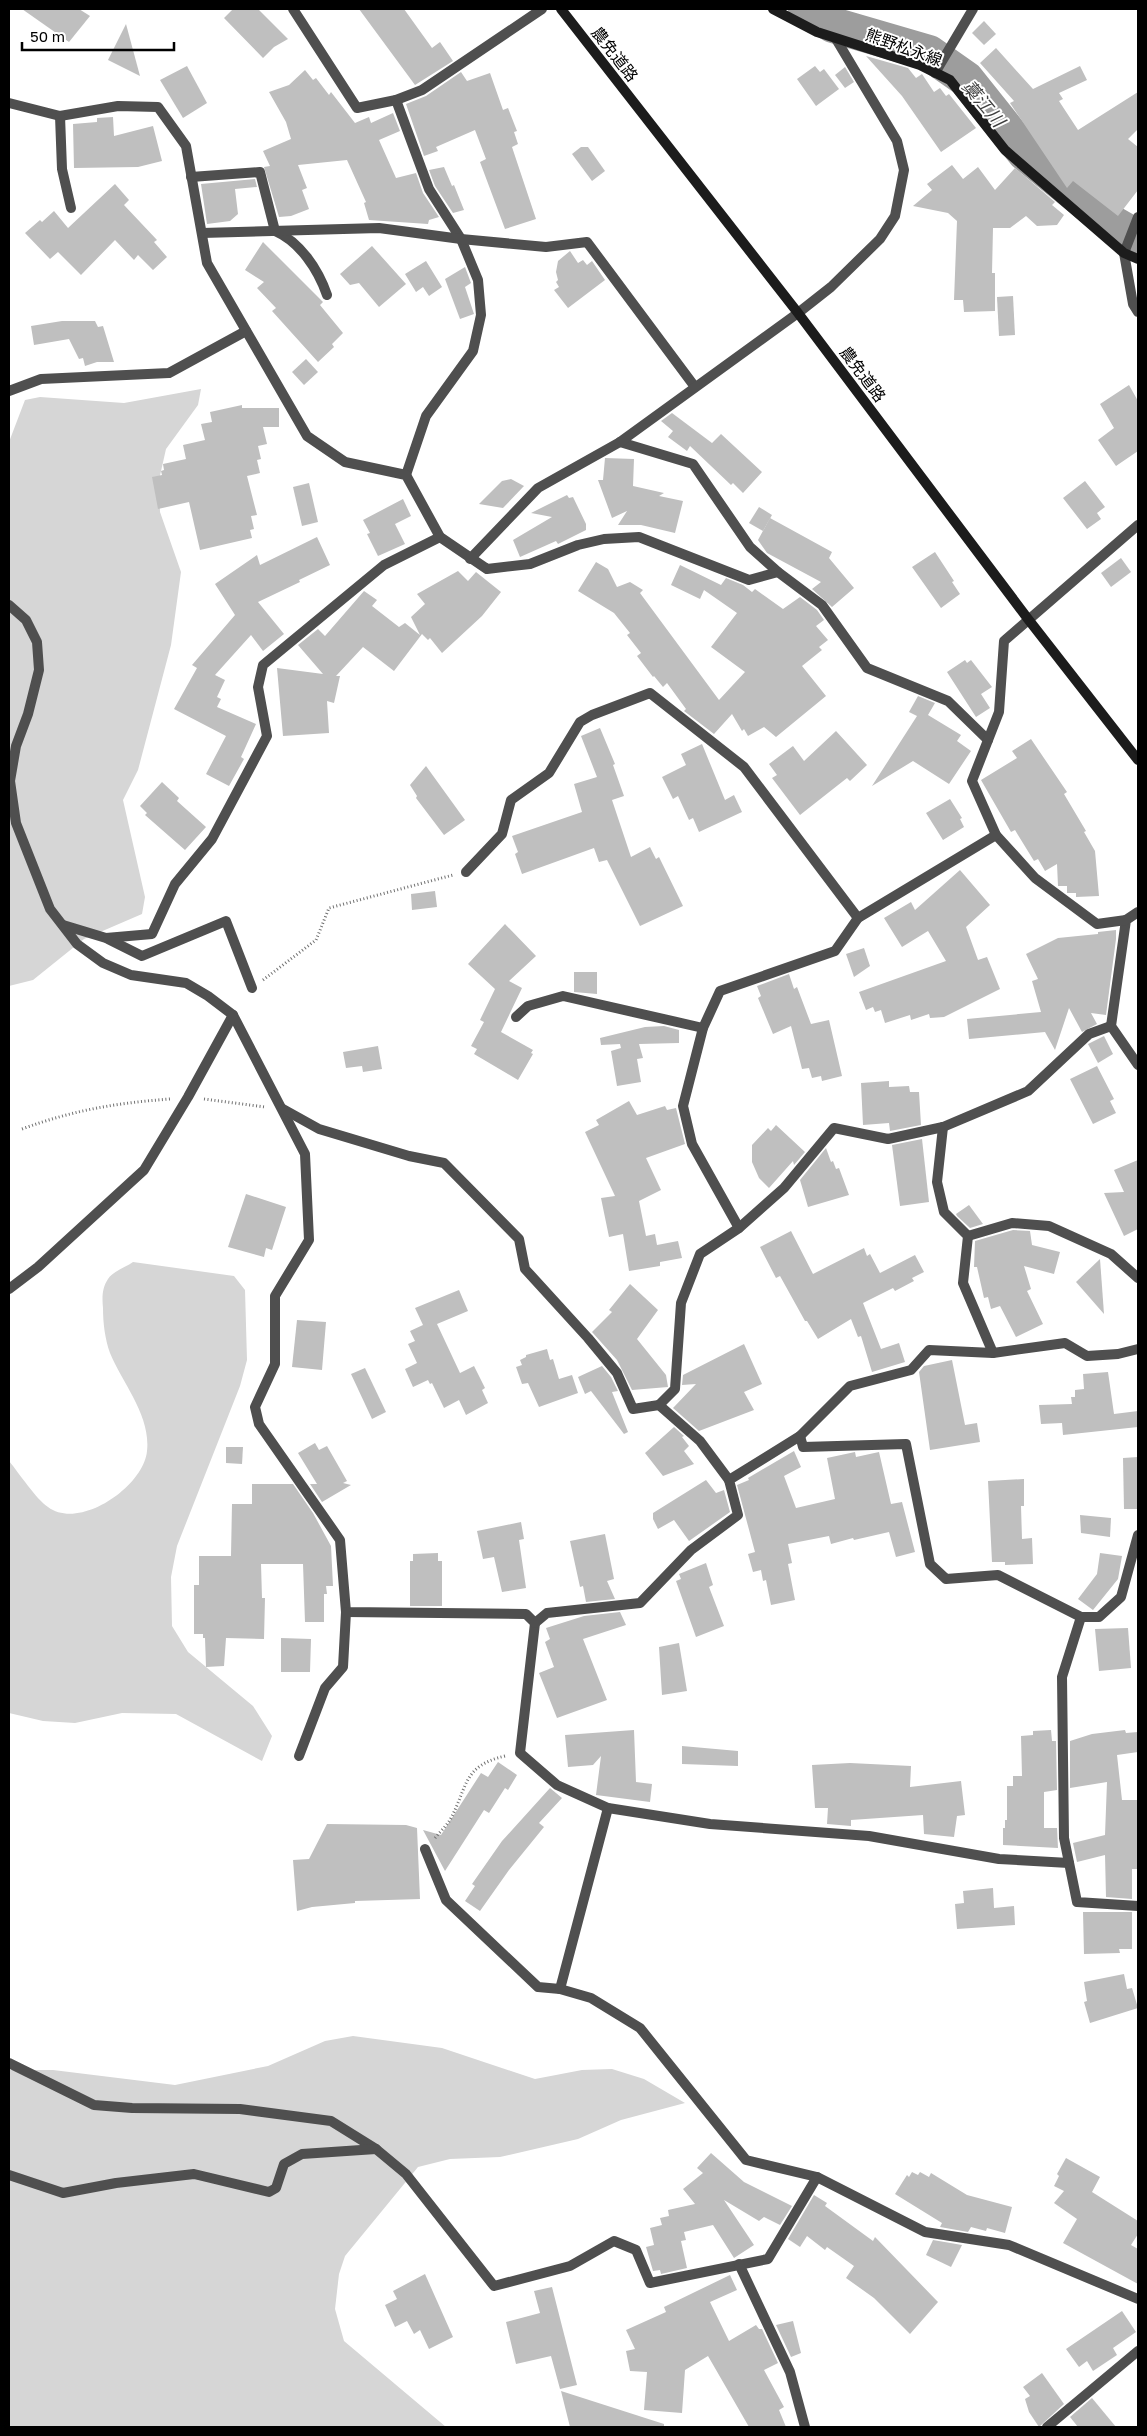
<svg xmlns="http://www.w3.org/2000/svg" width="1147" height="2436" font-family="'Golos Text','Noto Sans JP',sans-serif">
<rect width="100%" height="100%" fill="#fff"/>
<g fill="#d6d6d6">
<polygon points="201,389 198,405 166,449 159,480 160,512 181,572 171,645 138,770 123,800 145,897 142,914 84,939 33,980 9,986 9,442 25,400 40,397 124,403"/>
<path d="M133,1262l101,14 11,14 2,70 -7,26 -63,160 -6,31 1,49 16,26 65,54 19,30 -10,25 -86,-47 -54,-1 -47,10 -32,-2 -34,-8v-252c10,12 27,38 39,46 32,24 96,-21 99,-56 4,-35 -24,-67 -37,-98 -5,-14 -7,-30 -7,-45 -1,-11 -1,-20 5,-29 4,-7 18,-12 25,-17z"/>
<polygon points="353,2036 442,2048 535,2079 582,2070 612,2069 644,2079 685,2103 621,2120 578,2139 500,2157 450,2159 418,2167 345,2256 339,2274 335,2309 344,2341 446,2427 9,2427 9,2070 53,2070 175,2085 268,2066 325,2041"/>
</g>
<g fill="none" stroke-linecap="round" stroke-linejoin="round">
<polyline stroke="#9d9d9d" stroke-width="36" points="806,9 833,25 929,53 966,79 1025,153 1110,222 1138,238"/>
</g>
<g fill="#bfbfbf">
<polygon points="22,9 79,9 90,16 69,42"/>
<polygon points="233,9 258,9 288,39 274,47 263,58 224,18"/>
<polygon points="359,9 404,9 432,48 440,42 453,61 415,85"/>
<polygon points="984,21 996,34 984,45 972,33"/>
<polygon points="126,24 140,76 108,60"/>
<polygon points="996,48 1033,89 1080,66 1087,80 1059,93 1063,99 1059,101 1078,130 1138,92 1138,129 1128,139 1138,147 1138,190 1118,216 1073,181 1067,188 1010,103 1014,101 980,63"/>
<polygon points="866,56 908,68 916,78 922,74 934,92 940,88 946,96 949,94 976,128 941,152 902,96"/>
<polygon points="187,66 207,103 183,118 160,80"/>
<polygon points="815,66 820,72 824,69 839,89 816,106 797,79"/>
<polygon points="845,67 854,82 845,88 835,75"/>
<polygon points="305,70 313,80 316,78 329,95 331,92 355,123 369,117 371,123 393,113 400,131 379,140 396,178 416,173 423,193 439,217 429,220 428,224 369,220 364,203 366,202 347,160 298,165 307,188 302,190 309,209 291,216 279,217 264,167 270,166 263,151 291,139 286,122 269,92 289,85"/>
<polygon points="461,72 467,81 490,73 503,110 508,108 517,131 514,132 518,144 512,147 536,219 505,229 480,162 486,159 475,130 436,147 438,151 424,156 406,104 426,96"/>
<polygon points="113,117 114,136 153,126 162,161 138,167 74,168 73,124 97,122 97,118"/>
<polygon points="581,147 588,147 605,171 592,181 572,154"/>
<polygon points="952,165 963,179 978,167 995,190 1015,168 1055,202 1052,205 1064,215 1057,225 1037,226 1026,216 1010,228 993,228 992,273 995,273 995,311 964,312 963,300 954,300 957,221 948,213 913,206 932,190 927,184"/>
<polygon points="444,167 452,186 454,185 464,210 453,213 435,186 429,170"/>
<polygon points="255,179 257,187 235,189 238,214 230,221 207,224 201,184"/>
<polygon points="115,184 129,200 124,205 157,240 154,242 167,257 153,270 138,255 134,260 115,240 81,275 58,252 50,259 25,233 40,220 42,222 54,211 68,228"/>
<polygon points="263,242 323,302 320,305 343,333 332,344 334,347 318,362 272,311 276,308 257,288 264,282 245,270"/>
<polygon points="372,246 406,284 379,307 359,283 350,285 340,274"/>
<polygon points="570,251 578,263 583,260 587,265 592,261 605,280 568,308 554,290 559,287 556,282 558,280 556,272 558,261"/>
<polygon points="426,261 442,287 429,296 423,287 416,292 405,274"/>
<polygon points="465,267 471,283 465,287 474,314 460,319 445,279"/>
<polygon points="1013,296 1015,335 999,336 997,297"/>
<polygon points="62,321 95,321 98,327 103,326 114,362 97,362 85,366 83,358 79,359 69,339 34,345 31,326"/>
<polygon points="306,359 318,372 304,385 292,372"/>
<polygon points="1129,385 1138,401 1138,451 1116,466 1098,440 1114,428 1100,404"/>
<polygon points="242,405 242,408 279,408 279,427 263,427 267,444 258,446 261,459 257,460 260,473 247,476 257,515 251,516 254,529 250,530 252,538 200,550 189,502 158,509 152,477 162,475 161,471 164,470 163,464 186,459 183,445 205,440 201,424 212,422 210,412"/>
<polygon points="672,413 712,443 721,434 762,472 743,493 733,483 731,485 690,446 687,451 668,437 673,431 661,421"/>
<polygon points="605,458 634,459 633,486 664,493 659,496 683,501 675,533 641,525 618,525 627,511 612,518 598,480 603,480"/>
<polygon points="511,479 524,486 503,508 479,504 502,481"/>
<polygon points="1085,481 1105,507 1097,513 1101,519 1087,529 1063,498"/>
<polygon points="309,483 318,522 302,526 293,487"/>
<polygon points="567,495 569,498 573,497 586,524 586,530 558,544 556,541 520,557 513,540 552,517 531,513"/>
<polygon points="403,499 411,516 395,524 405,544 378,556 367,534 370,533 363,520"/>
<polygon points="759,507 772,515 763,531 749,523"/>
<polygon points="770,518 832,552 829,558 854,588 832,607 812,589 821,582 767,553 758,540"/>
<polygon points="317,537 330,565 299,580 300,582 258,602 284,634 263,651 251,635 215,675 225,680 217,697 221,699 217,707 256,724 241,757 244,759 229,786 206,774 226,736 174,709 197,668 192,665 235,615 215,584 257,555 260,565"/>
<polygon points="935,552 954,581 952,582 960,594 941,608 912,567"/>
<polygon points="1121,558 1131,572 1111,587 1101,573"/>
<polygon points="596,562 608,569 617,587 630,582 643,590 640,593 719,700 745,672 711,647 737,613 704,590 700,599 671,585 680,565 721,585 726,578 743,585 752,592 755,589 783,609 800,597 817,610 824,620 816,626 828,640 819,647 822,650 802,666 826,696 776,737 764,727 748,736 744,729 742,731 732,714 714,734 684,711 686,709 667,683 663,687 654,676 653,677 637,656 641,653 627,635 630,633 614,613 578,591"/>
<polygon points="458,571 468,581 476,572 501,592 482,616 442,653 430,638 428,640 422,634 394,671 363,647 336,676 340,676 334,703 327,701 329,733 283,736 277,668 323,674 298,645 318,629 325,636 364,591 377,600 372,606 399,627 405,623 420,635 411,617 425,604 417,594"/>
<polygon points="965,660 967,663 971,660 992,687 981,694 990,708 976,717 947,672"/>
<polygon points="918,696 935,703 928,715 961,735 957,741 971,751 949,784 913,761 872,786 917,716 909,712"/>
<polygon points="600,728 615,764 613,765 624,796 612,800 631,857 650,847 656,859 659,857 683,906 640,926 607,860 599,862 594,848 522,874 515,854 518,852 512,836 582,812 574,784 597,777 581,736"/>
<polygon points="836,731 867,765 850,781 847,778 800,815 772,778 777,775 769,764 793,746 804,761"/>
<polygon points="1031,739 1067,792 1064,794 1086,831 1084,832 1095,851 1099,896 1076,897 1076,893 1067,893 1067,886 1058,886 1057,864 1045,871 1038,859 1034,861 1015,830 1011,832 981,780 1017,758 1012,751"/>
<polygon points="702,744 725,800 734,795 742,812 699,832 693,818 689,820 678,796 673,799 662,777 686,765 681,754"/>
<polygon points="426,766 465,820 444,835 416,798 417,796 410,785"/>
<polygon points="162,782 179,798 177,801 206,827 185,850 145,815 147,813 140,806"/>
<polygon points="950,799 962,818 960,819 964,827 943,840 926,813"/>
<polygon points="960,870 990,905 966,927 978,960 987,957 1000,989 944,1017 930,1018 929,1014 911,1020 910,1015 885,1023 881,1010 875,1012 873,1007 866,1010 859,992 946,961 928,931 902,947 884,918 911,902 915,910"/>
<polygon points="435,891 437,907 412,910 411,894"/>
<polygon points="505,924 536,956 509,981 522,988 501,1032 533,1050 531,1053 533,1054 518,1080 474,1054 477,1049 471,1046 484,1022 480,1020 495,989 468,964"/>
<polygon points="1116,930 1116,939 1106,1015 1091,1013 1097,1024 1082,1032 1069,1008 1055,1050 1045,1032 969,1039 967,1019 1041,1012 1032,981 1038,979 1026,954 1058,938 1098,934 1098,932"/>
<polygon points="864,948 870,966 854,977 846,954"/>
<polygon points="574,972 597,972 597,994 574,992"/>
<polygon points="789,974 794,989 797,987 811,1024 829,1020 842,1076 822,1081 821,1076 812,1078 809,1068 802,1069 791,1026 773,1034 758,998 761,996 757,986"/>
<polygon points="664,1026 679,1030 679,1043 639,1044 643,1058 637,1059 641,1082 617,1086 611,1051 621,1048 620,1044 601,1045 600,1038 645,1027"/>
<polygon points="1104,1036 1113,1054 1098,1063 1088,1044"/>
<polygon points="378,1046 382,1069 363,1072 362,1066 346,1068 343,1052"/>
<polygon points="1097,1066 1114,1099 1110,1101 1116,1113 1093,1124 1070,1079"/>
<polygon points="889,1081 889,1087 909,1086 910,1092 919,1092 921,1125 890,1131 889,1123 863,1125 861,1083"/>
<polygon points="629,1101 637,1115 665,1106 667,1110 676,1108 685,1144 646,1158 661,1190 639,1201 646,1236 655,1234 657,1245 678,1241 682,1258 660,1262 660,1266 629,1271 623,1234 609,1237 601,1198 615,1196 585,1132 599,1125 596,1120"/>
<polygon points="776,1125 805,1152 794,1165 793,1161 769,1188 759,1178 752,1162 752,1145 768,1128 771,1131"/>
<polygon points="922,1139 929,1202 900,1206 892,1145"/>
<polygon points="826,1148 831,1162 833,1161 836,1169 839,1168 849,1195 808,1207 800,1180"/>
<polygon points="1138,1160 1138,1229 1124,1236 1104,1193 1124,1192 1114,1170"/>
<polygon points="246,1194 286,1207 272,1250 266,1248 264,1257 228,1247"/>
<polygon points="969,1205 983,1224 970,1228 957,1216 956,1214"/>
<polygon points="1013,1230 1030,1231 1032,1245 1060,1252 1054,1274 1024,1266 1031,1289 1027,1291 1043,1324 1016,1337 1000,1306 991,1309 988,1297 984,1298 977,1267 974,1267 975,1241"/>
<polygon points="791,1231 813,1274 864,1248 867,1256 870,1254 880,1273 915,1255 924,1272 912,1278 914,1281 895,1291 893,1288 863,1303 881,1349 899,1343 905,1362 872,1372 861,1336 858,1337 851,1319 818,1339 807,1321 805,1321 780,1276 776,1278 760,1247"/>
<polygon points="1100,1259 1104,1314 1076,1282"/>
<polygon points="630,1284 658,1310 637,1339 666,1375 668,1387 632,1390 617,1360 592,1332 612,1312 609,1310"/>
<polygon points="459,1290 468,1311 437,1324 460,1373 474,1366 485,1388 482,1390 488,1403 466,1415 459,1400 444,1408 432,1383 430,1384 428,1380 413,1387 405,1369 417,1363 408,1344 415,1341 410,1331 423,1325 415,1308"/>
<polygon points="297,1320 326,1322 322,1370 292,1367"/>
<polygon points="744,1344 762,1384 744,1392 754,1410 699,1431 673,1408 696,1384 682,1385 683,1375"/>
<polygon points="547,1349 550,1360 553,1359 559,1379 572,1375 578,1393 539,1407 528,1383 522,1384 516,1367 522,1365 520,1360 526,1357 526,1355"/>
<polygon points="952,1360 965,1425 977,1423 980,1442 930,1450 919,1372 924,1366"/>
<polygon points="602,1366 611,1377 618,1391 612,1392 628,1432 624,1434 591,1391 585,1394 578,1377"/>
<polygon points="365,1368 386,1412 372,1419 351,1374"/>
<polygon points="1108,1372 1114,1414 1138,1411 1138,1427 1063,1435 1062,1423 1041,1424 1039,1405 1072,1404 1071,1397 1075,1397 1075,1390 1084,1389 1083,1374"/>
<polygon points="674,1427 684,1436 682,1437 689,1446 684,1451 694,1464 663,1476 645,1453"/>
<polygon points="315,1443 319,1450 327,1446 347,1481 343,1483 351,1485 322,1502 310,1484 317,1484 298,1453"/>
<polygon points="226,1447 243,1447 242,1464 226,1463"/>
<polygon points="794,1451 801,1467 784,1476 796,1508 835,1499 827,1458 855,1452 856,1457 879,1452 891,1504 902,1502 915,1552 896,1557 889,1532 854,1540 853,1538 831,1544 829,1536 788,1544 792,1563 788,1564 795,1600 771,1605 766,1580 763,1581 761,1570 753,1572 748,1554 755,1552 737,1485 749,1480 748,1478"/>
<polygon points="1138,1457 1138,1509 1124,1509 1123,1458"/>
<polygon points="1024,1479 1024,1506 1021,1506 1022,1539 1032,1538 1033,1564 1005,1565 1005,1562 992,1562 988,1481"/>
<polygon points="706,1480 716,1493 724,1490 730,1512 689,1541 674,1520 658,1529 653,1519 653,1513"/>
<polygon points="252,1484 293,1484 313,1513 331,1546 333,1586 326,1586 327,1594 324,1594 324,1622 305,1622 303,1564 261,1564 262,1598 265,1598 264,1639 226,1638 224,1666 206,1667 205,1638 203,1638 203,1634 194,1634 194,1585 199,1585 199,1556 231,1556 232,1504 252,1504"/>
<polygon points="1080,1515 1111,1518 1110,1537 1081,1533"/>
<polygon points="521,1522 524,1539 519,1540 526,1588 502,1592 494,1557 483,1559 477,1531"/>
<polygon points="605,1534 614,1579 607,1581 615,1599 586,1602 583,1586 580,1587 570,1541"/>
<polygon points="438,1553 438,1561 442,1561 442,1606 410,1606 410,1561 413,1561 413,1554"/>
<polygon points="1100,1553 1122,1556 1118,1579 1093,1610 1078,1599 1097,1574"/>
<polygon points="706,1563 713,1585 709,1587 724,1626 696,1637 676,1581 681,1579 679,1574"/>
<polygon points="620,1612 626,1625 583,1639 607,1700 557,1718 539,1673 554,1667 545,1642 550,1639 546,1628 584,1616"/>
<polygon points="1128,1628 1131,1668 1099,1671 1095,1629"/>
<polygon points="281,1638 311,1639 310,1672 281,1672"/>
<polygon points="679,1643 687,1691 662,1695 659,1647"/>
<polygon points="634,1730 636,1782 652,1784 650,1802 596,1795 601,1756 593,1765 568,1767 565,1735"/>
<polygon points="1051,1730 1052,1741 1056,1741 1057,1790 1044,1792 1044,1828 1057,1828 1058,1848 1003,1845 1003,1828 1005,1828 1005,1820 1007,1820 1007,1786 1013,1786 1013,1776 1022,1776 1021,1736 1033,1735 1033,1731"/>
<polygon points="1125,1730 1126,1733 1138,1732 1138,1752 1117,1755 1122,1800 1137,1800 1137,1869 1132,1869 1132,1899 1106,1897 1105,1855 1077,1862 1073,1843 1105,1835 1107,1782 1070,1788 1070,1741 1092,1734"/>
<polygon points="682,1746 738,1751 738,1766 682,1764"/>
<polygon points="498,1762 517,1775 508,1790 505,1788 489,1813 484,1810 445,1871 423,1830 441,1835 481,1773 488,1777"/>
<polygon points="850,1763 911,1766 910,1787 961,1781 965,1815 957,1816 954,1837 924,1834 923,1815 851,1820 851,1826 827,1824 828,1808 815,1808 812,1765"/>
<polygon points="550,1788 562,1798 539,1823 544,1827 509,1870 480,1911 465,1901 475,1886 472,1884 502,1841"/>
<polygon points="327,1824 406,1825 417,1828 420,1899 355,1901 355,1903 312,1907 297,1911 293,1860 309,1859"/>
<polygon points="993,1888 994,1908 1014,1906 1015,1925 957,1929 955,1904 964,1903 963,1891"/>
<polygon points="1083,1912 1132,1912 1132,1949 1119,1949 1120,1953 1084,1954"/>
<polygon points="1124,1974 1127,1989 1132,1988 1138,2008 1090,2023 1084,2002 1087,2001 1084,1982"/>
<polygon points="711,2153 744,2182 792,2206 780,2225 764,2217 759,2221 724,2200 754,2245 734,2258 713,2225 684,2232 686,2240 681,2241 687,2268 661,2274 660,2270 653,2271 646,2247 654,2245 650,2228 662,2225 660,2218 669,2216 668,2210 695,2204 683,2189 703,2173 697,2168"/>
<polygon points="1066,2158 1100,2177 1092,2192 1138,2221 1138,2234 1131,2245 1138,2249 1138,2284 1063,2243 1077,2219 1054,2203 1064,2191 1054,2186 1059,2176 1057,2174"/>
<polygon points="912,2172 918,2175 920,2172 929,2177 931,2173 967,2195 1012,2207 1005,2233 987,2228 986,2231 971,2227 968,2232 940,2227 942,2223 895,2194 907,2175 909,2177"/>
<polygon points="814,2195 827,2203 825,2206 873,2241 875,2237 938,2302 910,2334 874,2298 846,2278 854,2266 827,2247 825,2250 807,2236 800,2247 788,2239"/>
<polygon points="933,2240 962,2245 951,2267 926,2255"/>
<polygon points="425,2274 453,2337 429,2349 420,2330 414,2334 407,2321 395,2327 385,2305 397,2299 393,2291"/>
<polygon points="730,2275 737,2290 710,2302 729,2341 756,2325 759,2329 762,2329 778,2363 764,2370 784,2407 779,2410 786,2427 749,2427 708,2356 685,2370 682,2413 644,2410 647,2372 630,2371 626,2351 635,2349 626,2330 666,2312 664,2307"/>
<polygon points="552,2287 577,2385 560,2389 551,2356 516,2364 506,2322 540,2313 534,2291"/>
<polygon points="1122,2311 1136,2332 1113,2348 1117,2355 1093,2371 1087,2361 1079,2367 1066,2349"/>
<polygon points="793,2321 801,2353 791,2357 776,2325"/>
<polygon points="1042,2373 1064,2404 1039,2427 1029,2412 1025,2399 1030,2396 1023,2387"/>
<polygon points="561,2391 664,2424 664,2427 570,2427"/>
<polygon points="1092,2398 1116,2427 1078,2427 1070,2417"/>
</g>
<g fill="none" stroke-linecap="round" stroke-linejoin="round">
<g stroke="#717171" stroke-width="3" stroke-dasharray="1 2.5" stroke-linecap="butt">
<polyline points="263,980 316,940 329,908 453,875"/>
<polyline points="204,1099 265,1107"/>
<path d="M22,1129c52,-19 94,-26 148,-30"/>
<path d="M435,1838c5,-6 11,-12 15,-18 18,-33 12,-54 55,-64"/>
</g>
<g stroke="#4f4f4f" stroke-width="10">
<polyline points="293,9 357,108 396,100 422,90 542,9"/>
<polyline points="935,73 973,9"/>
<polyline points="396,100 429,189 461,239 478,280 481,315 473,351 426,416 406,475"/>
<polyline points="9,103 60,116 118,106 158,107 186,146 207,263 307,436 345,462 406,475 440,537 487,569 530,564 578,545 604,539 639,537 749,580 778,572"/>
<polyline points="60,116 62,169 71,208"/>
<path d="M191,177l69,-5 15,59c25,11 43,38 52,64"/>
<polyline points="1138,217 1124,253 1133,304 1138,312"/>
<polyline points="202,233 379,228 461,239 546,247 587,242 695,387"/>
<polyline points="9,391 41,379 169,373 246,331"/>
<polyline points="620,442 693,464 750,547 778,572 822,605 867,668 948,701 988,740"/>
<polyline points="470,559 538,488 620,442 798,313 831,287 880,239 895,216 904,170 897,141 836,39"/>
<polyline points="9,605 26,620 37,642 39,670 28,714 16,746 10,781 16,823 50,909 77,944 103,963 131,975 186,983 208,996 233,1015 305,1154 309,1240 275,1296 275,1364 255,1407 259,1424 340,1540 346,1612 526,1614 535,1623 520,1753 557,1785 608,1808 710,1824 869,1836 999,1859 1069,1863"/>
<polyline points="466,872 502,834 511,800 549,773 580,722 592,715 650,693 744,767 858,918"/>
<polyline points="1138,912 1126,920 1111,1026 1138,1065"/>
<polyline points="1126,920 1097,924 1035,878 996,835 972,781 999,712 1004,641 1138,525"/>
<polyline points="63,925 106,938 152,934 175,884 212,839 267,736 258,687 263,665 384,565 440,537"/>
<polyline points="108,939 142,956 226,921 252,988"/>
<polyline points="516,1017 528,1006 563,996 703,1028"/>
<polyline points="283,1109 319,1129 409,1156 444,1163 519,1239 525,1269 588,1338 617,1373 633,1409 659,1405 700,1441 729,1480"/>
<polyline points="943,1127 937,1182 944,1212 968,1236 963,1283 993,1353"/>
<polyline points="739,1228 692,1144 683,1106 703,1028 720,991 835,951 858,918 996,835"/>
<polyline points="968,1236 1012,1223 1049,1226 1111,1254 1138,1278"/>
<polyline points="9,1289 38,1267 144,1170 188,1097 233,1015"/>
<polyline points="659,1405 675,1389 681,1303 700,1254 739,1228 784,1188 834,1128 888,1139 943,1127 1028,1091 1089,1034 1111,1026"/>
<polyline points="800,1436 803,1447 906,1444 930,1564 946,1579 998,1575 1081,1617 1062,1677 1064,1838 1077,1902 1138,1906"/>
<polyline points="1081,1617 1099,1617 1121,1597 1138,1535"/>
<polyline points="535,1623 547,1613 640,1603 691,1550 738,1515 729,1480 800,1436 850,1386 911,1370 929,1350 993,1353 1065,1343 1087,1356 1118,1354 1138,1349"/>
<polyline points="299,1756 325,1688 343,1667 346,1612"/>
<polyline points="425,1849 446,1900 538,1987 560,1989 591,1998 640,2028 746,2160 817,2177 925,2232 1009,2245 1138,2299"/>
<polyline points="560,1989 608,1808"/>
<polyline points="9,2063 94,2105 132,2108 240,2109 331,2121 376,2149 406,2174 494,2286 570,2266 614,2241 636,2250 650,2283 768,2259 817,2177"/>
<polyline points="9,2175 63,2193 116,2183 194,2174 269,2192 276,2188 284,2164 302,2154 376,2149"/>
<polyline points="739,2264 790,2372 805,2427"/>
<polyline points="1047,2427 1138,2351"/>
</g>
<g stroke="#1c1c1c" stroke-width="10">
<polyline points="561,9 798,313 1028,619 1138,760"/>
<polyline points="773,9 817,32 920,65 950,80 1005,150 1124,253 1138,259"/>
</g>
</g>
<g text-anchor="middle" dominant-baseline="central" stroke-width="4" stroke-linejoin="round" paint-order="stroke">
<g font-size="16" fill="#000" stroke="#fff">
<text transform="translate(904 47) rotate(20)">熊野松永線</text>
<text transform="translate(615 54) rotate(52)">農免道路</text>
<text transform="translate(863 374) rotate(53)">農免道路</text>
</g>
<g font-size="18" font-style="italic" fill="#3e3e3e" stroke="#fff">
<text transform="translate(984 103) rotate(50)">藁江川</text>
</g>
</g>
<rect width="1147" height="2436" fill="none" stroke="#000000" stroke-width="20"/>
<path d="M22 42v8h152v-8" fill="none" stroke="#000000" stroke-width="2.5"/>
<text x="30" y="42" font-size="15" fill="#000000" stroke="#ffffff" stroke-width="4" paint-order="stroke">50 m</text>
</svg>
